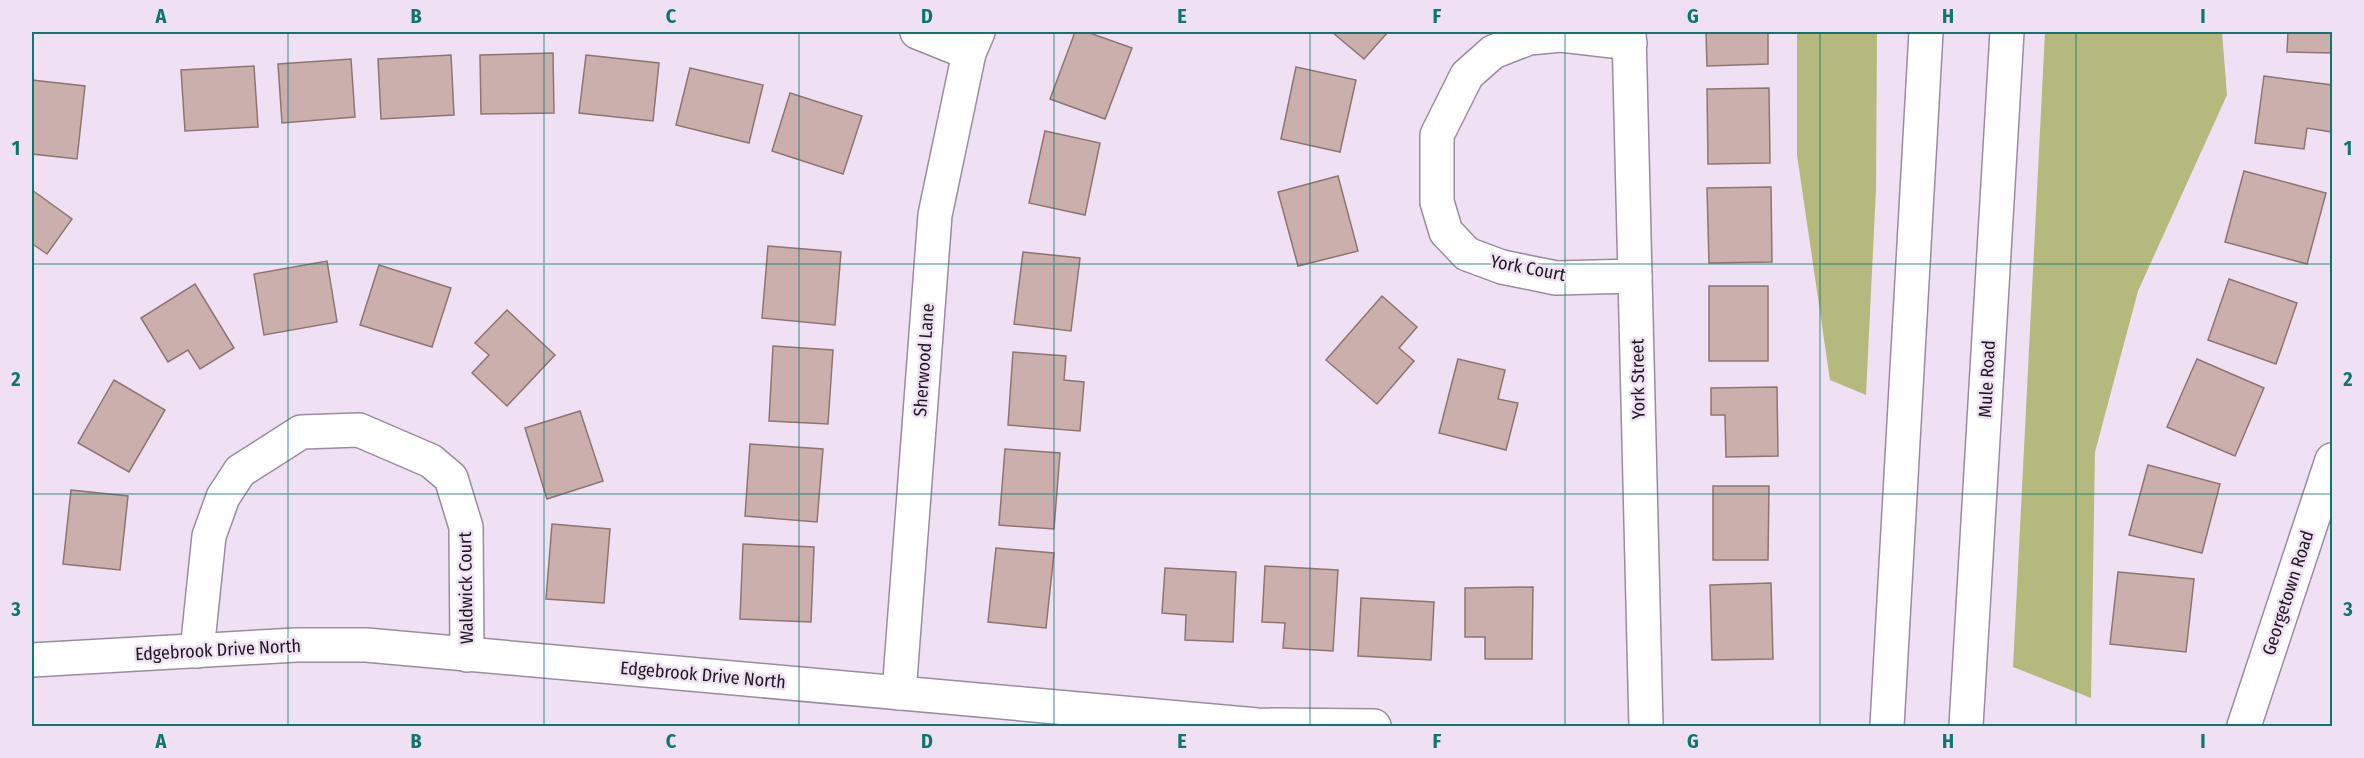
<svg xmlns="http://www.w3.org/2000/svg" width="2364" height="758" font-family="'Fira Sans Condensed',sans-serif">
<rect width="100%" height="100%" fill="#f0e0f4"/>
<g fill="#b5b97e">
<polygon points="1797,32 1877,32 1876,189 1866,395 1830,380 1797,155"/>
<polygon points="2045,32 2222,32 2227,95 2138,291 2095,452 2091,698 2013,667"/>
</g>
<g fill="#caafac" stroke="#8f7572" stroke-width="1.5">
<polygon points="1075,32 1087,32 1132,48 1105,119 1050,99"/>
<polygon points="1332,32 1388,32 1364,59"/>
<polygon points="1706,32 1768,32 1768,64 1707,66"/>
<polygon points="2288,32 2332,32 2332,53 2287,52"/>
<polygon points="553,53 554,113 481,114 480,55"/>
<polygon points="451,55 454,115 381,119 378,59"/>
<polygon points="586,55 659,63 653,121 579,113"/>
<polygon points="351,59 355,117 282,123 278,64"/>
<polygon points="254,66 258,127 185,131 181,70"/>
<polygon points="1296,67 1356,80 1340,152 1281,139"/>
<polygon points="690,68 763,85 749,143 676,125"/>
<polygon points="2264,76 2332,85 2332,132 2307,128 2304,149 2255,143"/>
<polygon points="32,80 85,86 77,159 32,154"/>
<polygon points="1769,88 1770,163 1708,164 1707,89"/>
<polygon points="790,93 862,116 843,174 772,151"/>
<polygon points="1045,131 1100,143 1085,215 1029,203"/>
<polygon points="2244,171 2326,193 2307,264 2225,242"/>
<polygon points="1338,176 1358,251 1298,266 1278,192"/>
<polygon points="1771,187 1772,262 1709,263 1707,188"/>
<polygon points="32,190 72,219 47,254 34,245 32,248"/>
<polygon points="768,246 841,252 835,325 762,318"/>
<polygon points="1023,252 1080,258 1071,331 1014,324"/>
<polygon points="327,261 337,322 264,335 254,274"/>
<polygon points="379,265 451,288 432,347 360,325"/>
<polygon points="2229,279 2297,303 2276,364 2208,340"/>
<polygon points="195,284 234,348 200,369 188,350 168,362 141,318"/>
<rect x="1709" y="286" width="59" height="75"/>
<polygon points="1382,296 1417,327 1399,348 1414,361 1377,404 1326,360"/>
<polygon points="507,310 555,355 507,406 472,373 489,355 475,343"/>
<polygon points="773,346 833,350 828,424 769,421"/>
<polygon points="1013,352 1066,356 1064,380 1084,382 1080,431 1008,425"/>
<polygon points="1458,359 1505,370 1498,399 1518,403 1506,450 1439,433"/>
<polygon points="2197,359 2264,388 2235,456 2167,427"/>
<polygon points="114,380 165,410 129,472 78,443"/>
<polygon points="1777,387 1778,456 1726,457 1725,415 1711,415 1711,388"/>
<polygon points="580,411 603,481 547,499 525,428"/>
<polygon points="750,444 823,449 817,522 745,516"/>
<polygon points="1005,449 1060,453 1054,529 999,525"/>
<polygon points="2148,465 2220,484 2202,553 2129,535"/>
<polygon points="1713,486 1769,486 1768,560 1713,560"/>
<polygon points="71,490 128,496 120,570 63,564"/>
<polygon points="552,524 610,529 604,603 546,599"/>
<polygon points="743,544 814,547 811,622 740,619"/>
<polygon points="996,548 1054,553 1046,628 988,622"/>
<polygon points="1265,566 1338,570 1333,651 1283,648 1285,623 1262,622"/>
<polygon points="1165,568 1236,572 1233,642 1185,640 1186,615 1162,613"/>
<polygon points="2118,572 2194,579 2186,652 2110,644"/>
<polygon points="1771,583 1773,659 1712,660 1710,585"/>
<polygon points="1533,587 1532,659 1485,659 1485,637 1465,637 1465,588"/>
<polygon points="1361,598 1434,602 1431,660 1358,656"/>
</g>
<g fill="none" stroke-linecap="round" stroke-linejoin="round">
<g stroke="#9a8c9f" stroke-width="36">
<g id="minor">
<polyline points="917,32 969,53"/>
<polyline points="1629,32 1646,726"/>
<polyline points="1630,43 1561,35 1529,38 1493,52 1467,75 1437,135 1437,202 1446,232 1467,254 1502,267 1556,278 1635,276"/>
<polyline points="197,651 209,536 223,497 240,471 301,432 359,430 431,461 451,478 466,527 467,655"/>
<polyline points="32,660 296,645 366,645 1257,725 1374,726"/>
<polyline points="899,693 935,215 969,53 978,32"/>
<polyline points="2244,726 2332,460"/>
</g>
</g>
<g stroke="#9a8c9f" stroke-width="36">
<g id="major">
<polyline points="1887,726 1926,32"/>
<polyline points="1966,726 2007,32"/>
</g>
</g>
<use href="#minor" stroke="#fff" stroke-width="33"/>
<use href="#major" stroke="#fff" stroke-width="33"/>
</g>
<path fill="none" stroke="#0f766e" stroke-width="1.5" stroke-opacity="0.55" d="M288,32v694M544,32v694M799,32v694M1054,32v694M1310,32v694M1565,32v694M1820,32v694M2076,32v694M32,264h2300M32,494h2300"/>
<g text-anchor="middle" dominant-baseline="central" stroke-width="5" stroke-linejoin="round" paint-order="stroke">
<g font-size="18" fill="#1e1820" stroke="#f0e0f4">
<text transform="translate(1528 268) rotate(11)">York Court</text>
<text transform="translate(924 360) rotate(-86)">Sherwood Lane</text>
<text transform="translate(1638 379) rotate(-91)">York Street</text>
<text transform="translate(1987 379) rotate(-87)">Mule Road</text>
<text transform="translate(466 588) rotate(-91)">Waldwick Court</text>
<text transform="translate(2288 593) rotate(-72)">Georgetown Road</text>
<text transform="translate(218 650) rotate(-3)">Edgebrook Drive North</text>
<text transform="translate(703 675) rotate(5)">Edgebrook Drive North</text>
</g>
</g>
<rect width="2364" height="758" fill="none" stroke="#f0e0f4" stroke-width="66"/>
<rect x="33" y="33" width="2298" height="692" fill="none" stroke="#0f766e" stroke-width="2"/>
<g font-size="20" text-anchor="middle" font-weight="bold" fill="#0f766e">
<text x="161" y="23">A</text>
<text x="416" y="23">B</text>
<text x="671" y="23">C</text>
<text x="927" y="23">D</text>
<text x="1182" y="23">E</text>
<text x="1437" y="23">F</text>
<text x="1693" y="23">G</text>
<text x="1948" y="23">H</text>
<text x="2203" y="23">I</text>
<text x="16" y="155">1</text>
<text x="2348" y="155">1</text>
<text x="16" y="386">2</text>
<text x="2348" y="386">2</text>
<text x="16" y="616">3</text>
<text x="2348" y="616">3</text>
<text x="161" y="748">A</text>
<text x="416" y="748">B</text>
<text x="671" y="748">C</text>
<text x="927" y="748">D</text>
<text x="1182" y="748">E</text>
<text x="1437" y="748">F</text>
<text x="1693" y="748">G</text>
<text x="1948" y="748">H</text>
<text x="2203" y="748">I</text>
</g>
</svg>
